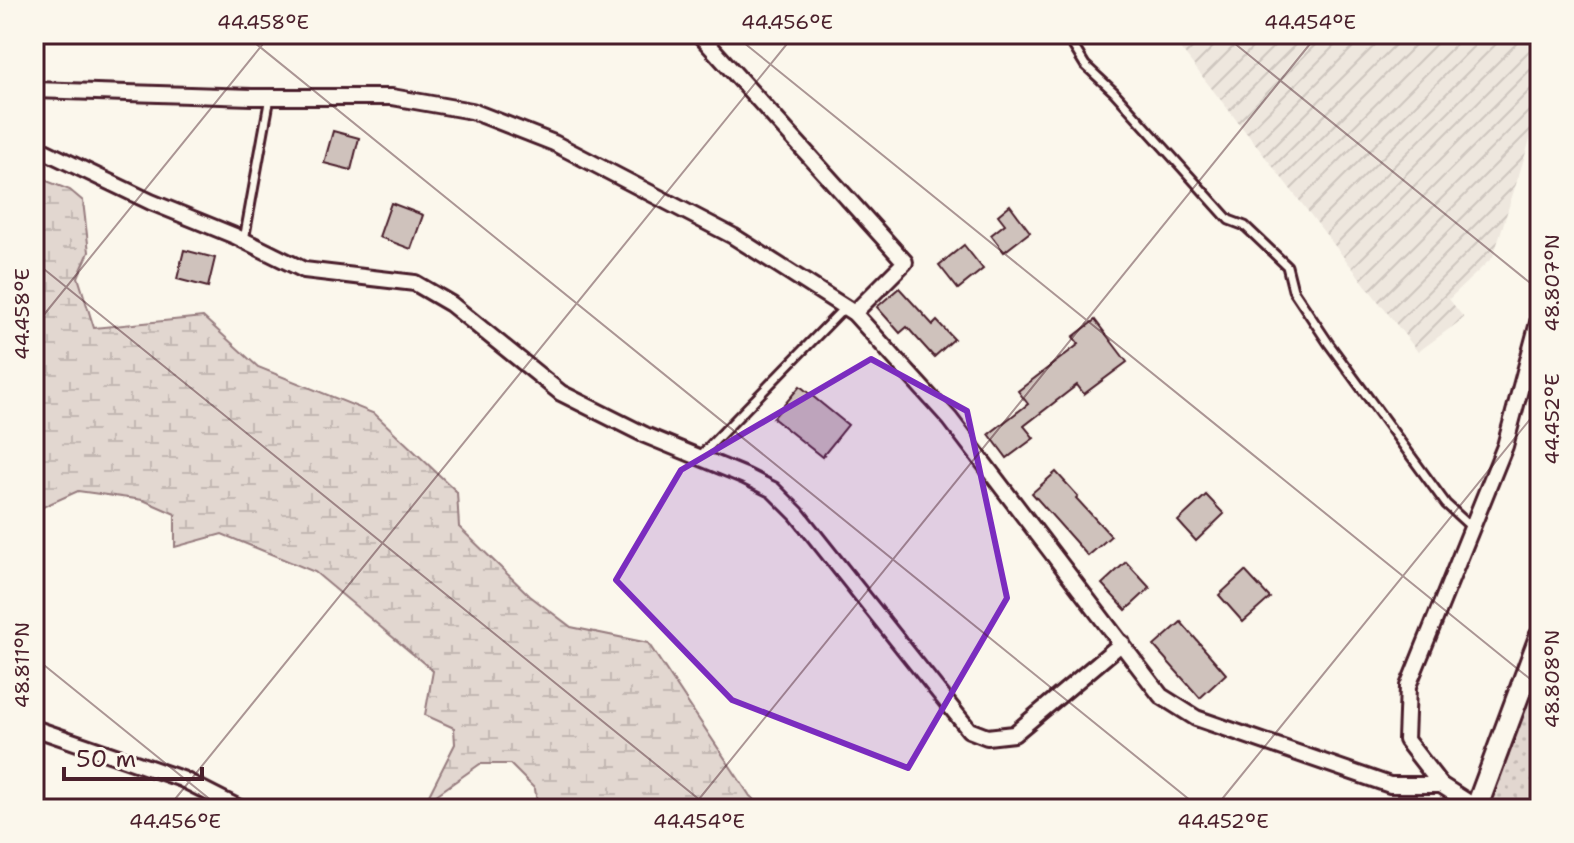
<svg xmlns="http://www.w3.org/2000/svg" width="1574" height="843" font-family="'Shantell Sans',sans-serif">
<defs>
<pattern id="industrial-furrows" width="10" height="10" patternUnits="userSpaceOnUse" patternTransform="scale(2)"><rect width="10" height="10" fill="#eee7de"/><path d="M-1 1l2-2M0 10L10 0M9 11l2-2" fill="none" stroke="#cec6bf"/></pattern>
<pattern id="grass-dots" width="8" height="8" patternUnits="userSpaceOnUse" patternTransform="scale(2)"><rect width="8" height="8" fill="#e2d7d0"/><path d="M2 2h.1M6 6h.1" fill="none" stroke="#c3b8b3" stroke-width="1.8" stroke-linecap="round"/></pattern>
<pattern id="wetland-marsh" width="20" height="14" patternUnits="userSpaceOnUse" patternTransform="scale(2)"><rect width="20" height="14" fill="#e2d7d0"/><path d="M1 5h8M5 5V1M11 12h8M15 12V8" fill="none" stroke="#c3b8b3"/></pattern>
</defs>
<rect width="100%" height="100%" fill="#fbf7ec"/>
<filter id="ink" filterUnits="userSpaceOnUse"><feTurbulence type="fractalNoise" baseFrequency=".0125" numOctaves="2"/><feDisplacementMap in="SourceGraphic" scale="16" xChannelSelector="R" yChannelSelector="G"/><feConvolveMatrix kernelMatrix="1 2 1 2 8 2 1 2 1" color-interpolation-filters="sRGB"/></filter>
<g filter="url(#ink)">
<polygon fill="url(#industrial-furrows)" points="1169,34 1540,34 1540,108 1493,257 1449,299 1464,318 1418,352"/>
<polygon fill="url(#grass-dots)" stroke="#967b7e" stroke-width="2" points="1540,654 1540,809 1483,809"/>
<polygon fill="url(#wetland-marsh)" stroke="#967b7e" stroke-width="2" points="34,176 70,190 83,201 89,252 78,277 94,328 203,317 258,367 375,414 457,492 459,527 530,596 571,627 648,643 750,796 765,809 538,809 535,789 510,764 480,764 425,803 455,744 454,728 425,715 433,671 315,572 222,534 175,547 175,514 143,500 78,491 34,511"/>
<g fill="#cfc2bc" stroke="#4a1f2b" stroke-width="2">
<polygon points="333,131 359,138 351,170 324,163"/>
<polygon points="391,203 423,215 411,249 379,237"/>
<polygon points="1010,205 1030,232 1004,252 991,235 1005,224 998,215"/>
<polygon points="964,245 983,269 958,289 939,265"/>
<polygon points="184,250 215,258 208,287 177,279"/>
<polygon points="899,288 933,325 937,321 954,339 934,357 907,327 900,333 877,307"/>
<polygon points="1095,320 1127,362 1084,394 1077,385 1024,426 1034,438 1007,458 989,434 1028,404 1018,391 1079,344 1073,337"/>
<polygon points="800,386 848,425 822,457 773,418"/>
<polygon points="1056,472 1078,496 1076,498 1111,536 1088,556 1032,493"/>
<polygon points="1206,495 1224,514 1196,541 1178,521"/>
<polygon points="1126,562 1150,588 1126,610 1102,584"/>
<polygon points="1245,571 1270,598 1243,622 1219,595"/>
<polygon points="1181,622 1226,674 1200,698 1154,646"/>
</g>
<g fill="none" stroke-linecap="round" stroke-linejoin="round">
<g stroke="#4a1f2b" stroke-width="13">
<g id="lane">
<polyline points="1066,34 1085,65 1114,92 1229,220 1245,226 1287,266 1293,290 1329,344 1446,504 1471,527"/>
<polyline points="244,240 270,97"/>
<polyline points="699,457 845,307"/>
</g>
</g>
<g stroke="#4a1f2b" stroke-width="20">
<g id="street">
<polyline points="699,34 905,262 854,313"/>
<polyline points="34,90 252,97 392,97 472,111 554,143 733,236 854,313 950,419 1161,696 1196,718 1390,785 1441,785"/>
<polyline points="34,146 151,202 235,236 304,270 415,283 451,304 561,393 645,435 745,476 773,490 797,514 969,730 987,737 1014,734 1122,643"/>
<polyline points="34,728 182,779 241,809"/>
<polyline points="1477,808 1441,785 1406,740 1408,686 1505,446 1540,315"/>
</g>
</g>
<g stroke="#4a1f2b" stroke-width="26">
<polyline id="secondary" points="1476,809 1540,637"/>
</g>
<use href="#lane" stroke="#fbf7ec" stroke-width="7"/>
<use href="#street" stroke="#fbf7ec" stroke-width="14"/>
<use href="#secondary" stroke="#fbf7ec" stroke-width="20"/>
</g>
</g>
<path fill="#7b2cbf" fill-opacity="0.2" stroke="#7b2cbf" stroke-width="6" stroke-linejoin="round" d="M871,359l96,52 40,187 -99,170 -176,-68 -116,-120 65,-110z"/>
<path fill="none" stroke="#4a1f2b" stroke-width="2" stroke-opacity="0.45" d="M244,34l957,775M733,34l807,653M1223,34l317,257M34,261l677,548M34,327l237,-293M34,657l188,152M167,809l628,-775M691,809l627,-775M1214,809l326,-402"/>
<rect width="1574" height="843" fill="none" stroke="#fbf7ec" stroke-width="88"/>
<path d="M64 767v12h138v-12" fill="none" stroke="#4a1f2b" stroke-width="4"/>
<text x="76" y="767" font-size="24" fill="#4a1f2b" stroke="#fbf7ec" stroke-width="6" paint-order="stroke">50 m</text>
<rect x="44" y="44" width="1486" height="755" fill="none" stroke="#4a1f2b" stroke-width="3"/>
<g font-size="20" text-anchor="middle" fill="#4a1f2b">
<text x="263" y="29">44.458°E</text>
<text x="787" y="29">44.456°E</text>
<text x="1310" y="29">44.454°E</text>
<text transform="translate(1552 283) rotate(-90)" y="7">48.807°N</text>
<text transform="translate(22 314) rotate(-90)" y="7">44.458°E</text>
<text transform="translate(1552 419) rotate(-90)" y="7">44.452°E</text>
<text transform="translate(22 665) rotate(-90)" y="7">48.811°N</text>
<text transform="translate(1552 679) rotate(-90)" y="7">48.808°N</text>
<text x="175" y="828">44.456°E</text>
<text x="699" y="828">44.454°E</text>
<text x="1223" y="828">44.452°E</text>
</g>
</svg>
